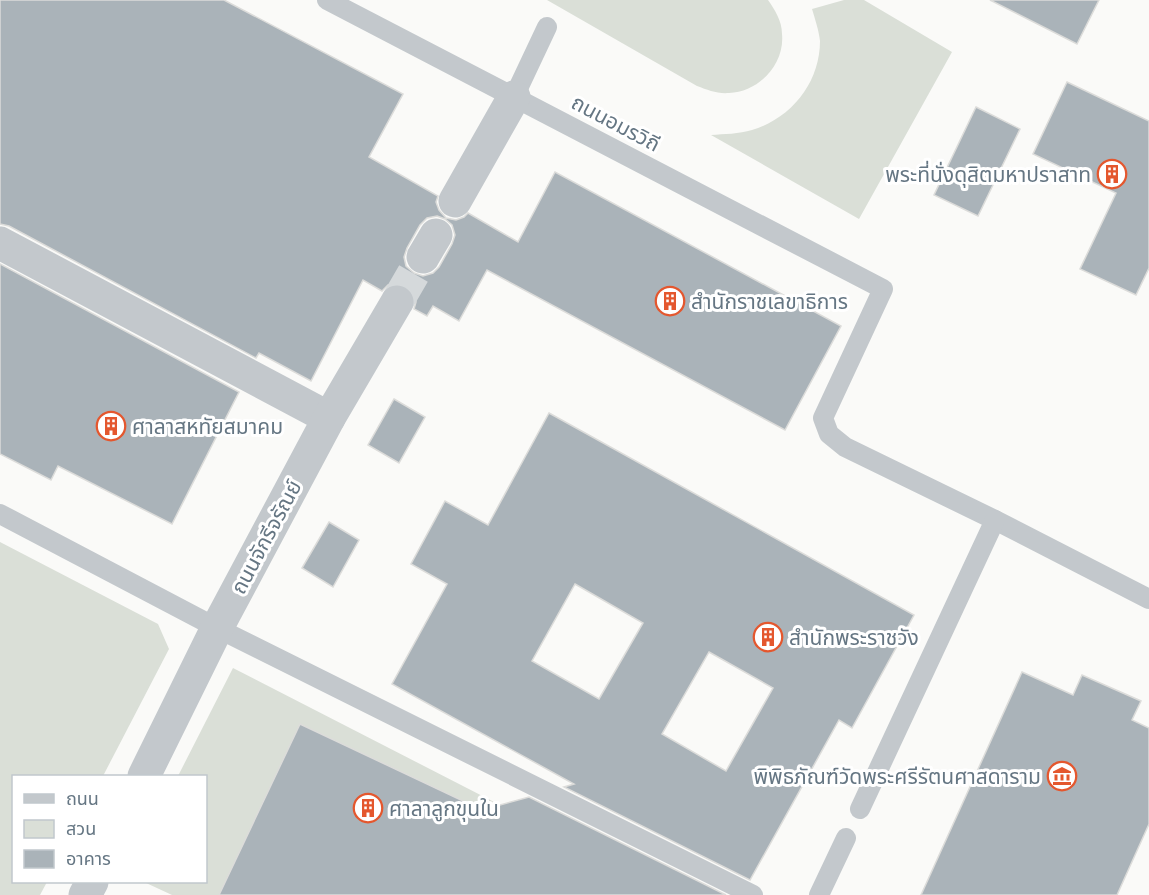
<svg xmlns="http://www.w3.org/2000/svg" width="1149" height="895" font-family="'PT Sans Narrow','Noto Sans Thai',sans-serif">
<rect width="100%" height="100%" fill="#fafaf8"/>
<g fill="#dadfd7">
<path d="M547,0h221c7,10 14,21 14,34 3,30 -23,58 -53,59 -12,1 -21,-3 -32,-7z"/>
<path d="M844,0h20l88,52 -93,167 -148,-84c13,-1 28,-1 41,-5 40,-12 68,-48 68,-89 -1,-10 -5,-22 -8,-32z"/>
<polygon points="0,542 158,624 169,649 103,776 14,776 14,882 47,882 40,895 0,895"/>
<polygon points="233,668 500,805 482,810 300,724 219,895 172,895 144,882 206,882 206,776 178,776"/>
</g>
<g fill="#aab3b9" stroke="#dcdcda" stroke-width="1.5" fill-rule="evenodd">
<path d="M0,0h224l179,94 -34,63 69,39 -2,6 3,8 7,8 10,2 8,-3 4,-4 50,29 37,-70 286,154 -56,104 -298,-160 -28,51 -26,-15 -6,10 -13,-7 2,-7 -2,-9 -8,-7 -9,-3 -9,2 -6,6 -19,-11 -52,101 -52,-28 -3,5 -247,-132 -9,-2zM437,216l8,3 7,6 3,10 -3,9 -13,23 -6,6 -10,3 -9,-3 -8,-7 -2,-9 3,-9 13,-23 7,-7z"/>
<polygon points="990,0 1099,0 1077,44"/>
<polygon points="1067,82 1149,121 1149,268 1136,295 1080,269 1116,193 1033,154"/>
<polygon points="976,107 1020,129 978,216 934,195"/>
<polygon points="0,264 239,392 172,524 58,466 51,480 0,454"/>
<polygon points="394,399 425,417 399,463 368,445"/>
<path d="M549,413l365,202 -62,113 -13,-8 -89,160 -186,-93 10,-3 -182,-100 55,-100 -36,-20 34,-63 43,24zM575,584l68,39 -44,76 -67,-38zM709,652l64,36 -47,83 -64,-37z"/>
<polygon points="329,522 359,540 333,587 302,568"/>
<polygon points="1022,672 1073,695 1082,675 1141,701 1132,720 1149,728 1149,824 1117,895 921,895"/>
<polygon points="300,724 482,810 529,797 726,895 219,895"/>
</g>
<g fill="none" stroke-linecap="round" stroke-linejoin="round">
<polyline stroke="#d5d9db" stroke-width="33" stroke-dasharray="33 16" stroke-linecap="butt" points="397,302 423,257"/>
<g stroke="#c3c8cc" stroke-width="20">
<polyline points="327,0 883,289 823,418 829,434 845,447 995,520 1149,599"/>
<polyline points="514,97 547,27"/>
<polyline points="0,514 217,628 753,895"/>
<polyline points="860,809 995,520"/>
<polyline points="819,895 846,838"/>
</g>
<g stroke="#c3c8cc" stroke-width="33">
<polyline points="455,201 514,97"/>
<polyline points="0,243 329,418"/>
<polyline points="423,257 436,235"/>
<polyline points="144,776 217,628 329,418 397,302"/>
<polyline points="85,895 92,882"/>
</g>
</g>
<defs>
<g id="building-ring" transform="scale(1.5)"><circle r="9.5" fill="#fff" stroke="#e4572e" stroke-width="1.5"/><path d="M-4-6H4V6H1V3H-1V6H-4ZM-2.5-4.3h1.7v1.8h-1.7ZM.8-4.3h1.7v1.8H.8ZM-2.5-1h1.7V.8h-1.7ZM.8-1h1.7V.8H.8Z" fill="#e4572e"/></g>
<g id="museum-ring" transform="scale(1.5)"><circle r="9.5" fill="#fff" stroke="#e4572e" stroke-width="1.5"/><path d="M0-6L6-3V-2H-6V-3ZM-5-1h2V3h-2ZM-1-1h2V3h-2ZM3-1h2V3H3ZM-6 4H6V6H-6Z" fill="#e4572e"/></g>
</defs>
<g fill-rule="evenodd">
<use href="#building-ring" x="1112" y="174"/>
<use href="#building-ring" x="670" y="301"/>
<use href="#building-ring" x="111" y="426"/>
<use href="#building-ring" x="768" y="637"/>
<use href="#museum-ring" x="1062" y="776"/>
<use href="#building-ring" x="368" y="808"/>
</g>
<g text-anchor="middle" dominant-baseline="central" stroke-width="6" stroke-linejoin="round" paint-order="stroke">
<g font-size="21" fill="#657683" stroke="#fff">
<text transform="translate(616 123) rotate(28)">ถนนอมรวิถี</text>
<text transform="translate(266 537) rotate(-62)">ถนนจักรีจรัณย์</text>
</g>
<g font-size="21" fill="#657683" stroke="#fff" text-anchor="start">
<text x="1091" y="174" text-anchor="end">พระที่นั่งดุสิตมหาปราสาท</text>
<text x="691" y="301">สำนักราชเลขาธิการ</text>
<text x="132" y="426">ศาลาสหทัยสมาคม</text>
<text x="789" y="637">สำนักพระราชวัง</text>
<text x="1041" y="776" text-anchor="end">พิพิธภัณฑ์วัดพระศรีรัตนศาสดาราม</text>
<text x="389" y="808">ศาลาลูกขุนใน</text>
</g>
</g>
<rect x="12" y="775" width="195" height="108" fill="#ffffff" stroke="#c1c8cd" stroke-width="1.5"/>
<rect x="24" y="794" width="30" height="9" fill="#c3c8cc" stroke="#c1c8cd" stroke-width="1.5"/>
<text x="66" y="805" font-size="18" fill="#657683">ถนน</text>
<rect x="24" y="820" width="30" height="18" fill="#dadfd7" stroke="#c1c8cd" stroke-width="1.5"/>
<text x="66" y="835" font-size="18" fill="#657683">สวน</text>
<rect x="24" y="850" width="30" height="18" fill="#aab3b9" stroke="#c1c8cd" stroke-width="1.5"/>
<text x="66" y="865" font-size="18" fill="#657683">อาคาร</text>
</svg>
